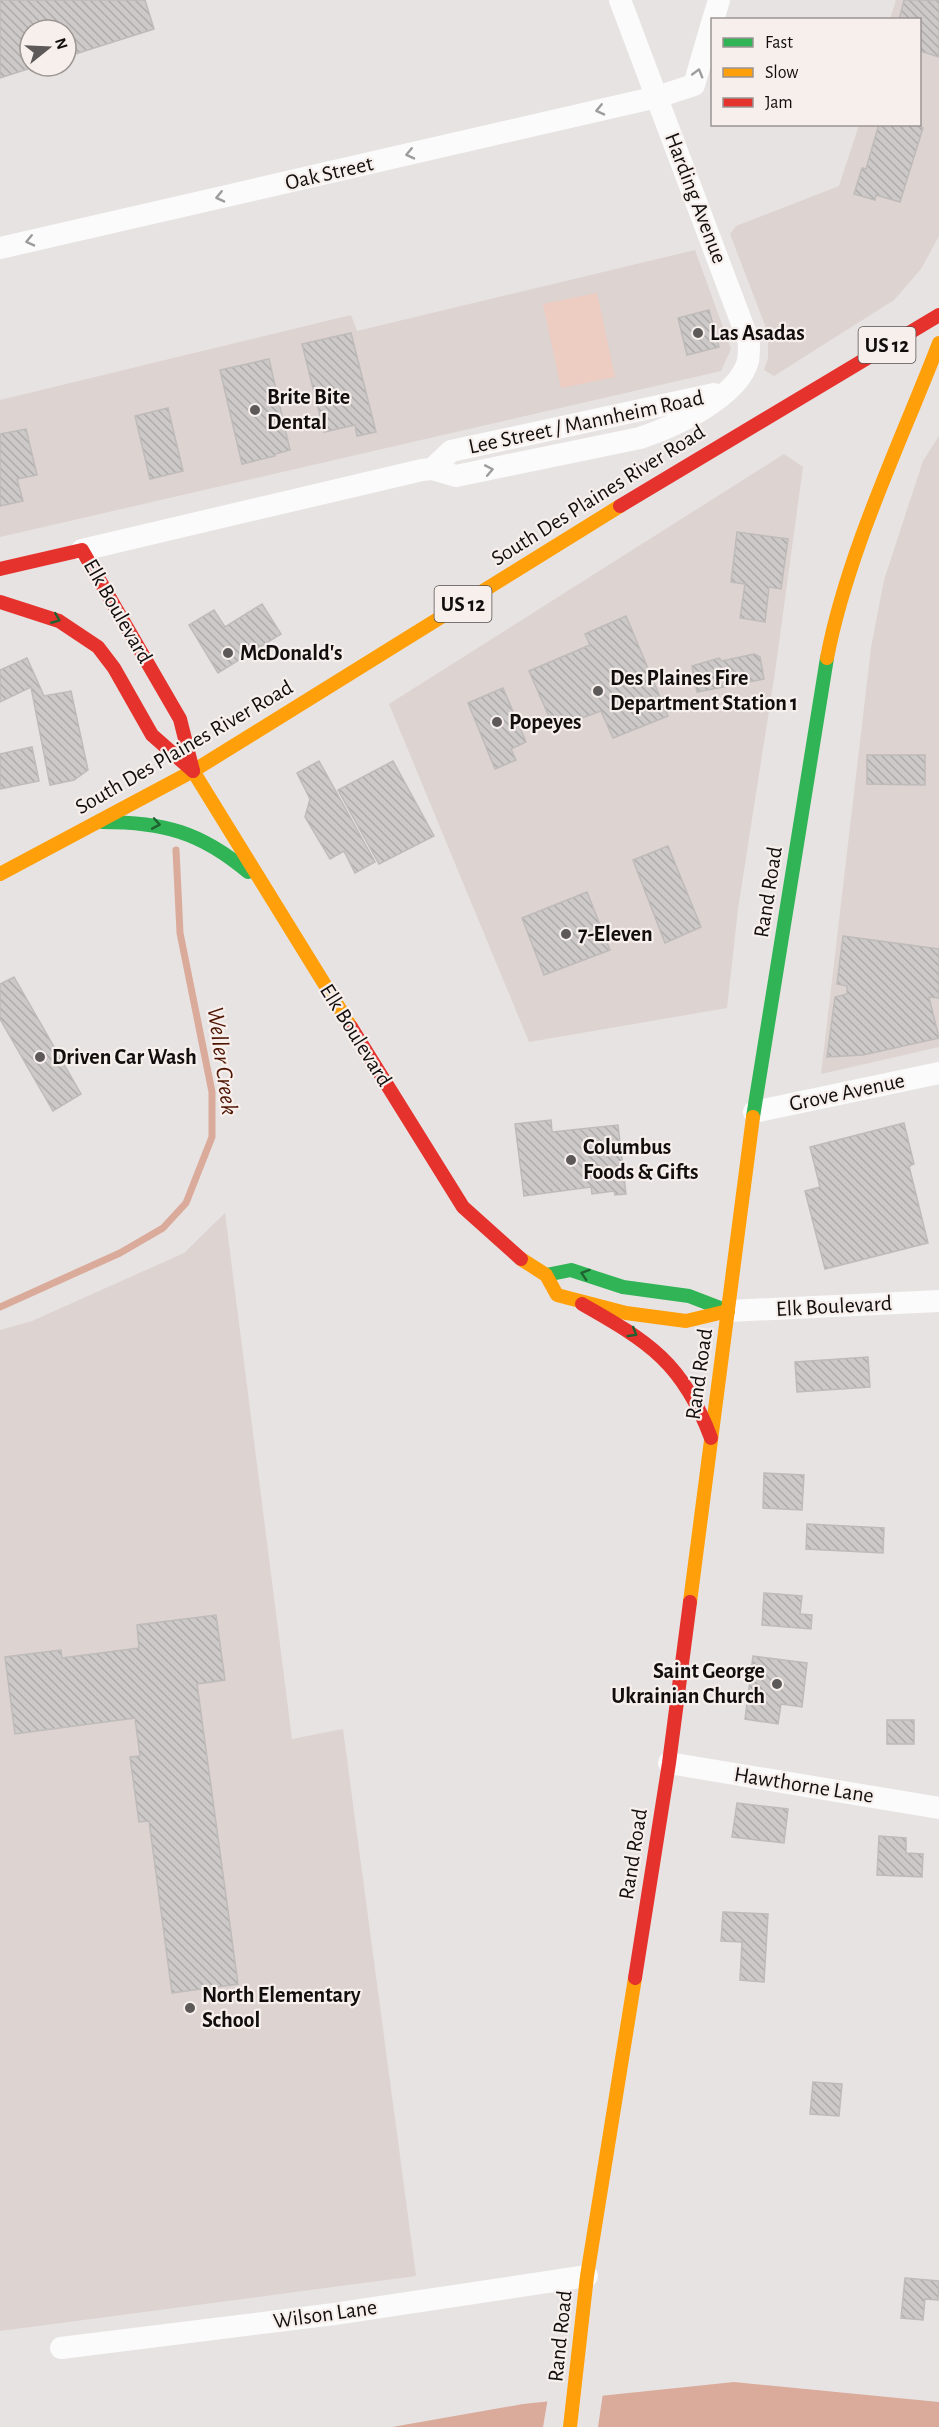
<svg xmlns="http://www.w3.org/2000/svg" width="939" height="2427" font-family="'Alegreya Sans',sans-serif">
<defs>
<pattern id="building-back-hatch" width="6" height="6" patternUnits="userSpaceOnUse" patternTransform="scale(1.5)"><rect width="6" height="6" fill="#ccc9c8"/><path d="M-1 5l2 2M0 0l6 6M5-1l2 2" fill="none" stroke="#aeabab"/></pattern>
</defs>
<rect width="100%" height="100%" fill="#e7e3e2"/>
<g fill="#ddd3d0">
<polygon points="896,0 939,0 939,236 921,269 894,300 774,376 764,370 768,358 768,333 730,234 736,226 839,186 859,125 920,124 920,20 890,19"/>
<polygon points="695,250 731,349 721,371 0,537 0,400 351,315 357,331"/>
<polygon points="939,436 939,1047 821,1074 871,648 884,580 923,461"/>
<polygon points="784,454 803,467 775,672 738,909 727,1008 529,1042 389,704"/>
<polygon points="225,1213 292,1739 343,1729 416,2276 0,2331 0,1330 32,1321 184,1253"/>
</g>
<polygon fill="#edccc1" points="597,293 615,377 561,388 543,304"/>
<polygon fill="#daab9b" points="734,2382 939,2402 939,2427 392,2427 523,2404"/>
<polygon fill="#e7e3e2" points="603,2393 598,2427 543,2427 548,2398"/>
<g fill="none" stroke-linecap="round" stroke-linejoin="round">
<polyline stroke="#daab9b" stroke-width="7" points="0,1307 120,1253 163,1228 186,1203 212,1137 212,1092 180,933 176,850"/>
</g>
<g fill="url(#building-back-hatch)" stroke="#bebbba" stroke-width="1.5">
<polygon points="0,0 145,0 154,29 66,57 66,30 30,30 30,66 37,66 0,78"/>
<polygon points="904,0 939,0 939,57 920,51 920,20 899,20"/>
<polygon points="879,124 913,124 923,128 900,202 876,195 875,200 854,194 862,168 866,169"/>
<polygon points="709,310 719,347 687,355 678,318"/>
<polygon points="351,333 376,432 357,436 355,425 324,432 302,344"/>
<polygon points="269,359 290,450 275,454 275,456 242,464 220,370"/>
<polygon points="168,408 183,471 150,479 135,416"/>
<polygon points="26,429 37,475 17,479 23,501 0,506 0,434"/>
<polygon points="737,532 788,539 781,589 769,587 765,622 740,618 745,584 731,582"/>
<polygon points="262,604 281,634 218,673 189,625 214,610 225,627"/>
<polygon points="626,616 668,716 613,738 601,711 554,728 529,671 590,645 585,634"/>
<polygon points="754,654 760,657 764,679 697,692 692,666 719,658 722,661"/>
<polygon points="27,658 44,696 71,691 88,770 74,780 50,785 31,687 0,702 0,670"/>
<polygon points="503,688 526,742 511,749 516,760 495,769 468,703"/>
<polygon points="32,747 39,781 0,789 0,754"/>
<polygon points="867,755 925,755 925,785 867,784"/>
<polygon points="319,761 375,862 355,873 344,851 330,859 305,817 310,799 297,773"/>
<polygon points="393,761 434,836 379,864 338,790"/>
<polygon points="668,846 701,927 665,943 633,860"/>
<polygon points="587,892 610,950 544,975 522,918"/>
<polygon points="843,936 939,949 939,998 929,997 939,1038 863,1055 827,1057 835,997 847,994 847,986 837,984"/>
<polygon points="14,977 81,1094 53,1111 0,1019 0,984"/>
<polygon points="551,1120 552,1132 618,1125 626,1194 615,1195 614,1191 592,1194 591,1187 524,1196 515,1124"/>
<polygon points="904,1123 914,1164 909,1166 928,1243 825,1269 805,1191 820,1187 810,1147"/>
<polygon points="868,1357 870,1387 797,1392 795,1362"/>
<polygon points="764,1473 804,1475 802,1510 763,1508"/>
<polygon points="807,1524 884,1528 883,1553 806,1549"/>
<polygon points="764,1593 802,1596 800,1614 812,1615 811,1629 762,1625"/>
<polygon points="216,1615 225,1680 197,1684 238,1984 172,1993 149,1821 139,1822 130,1757 140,1756 135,1718 15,1734 5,1657 61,1650 62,1658 139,1648 137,1625"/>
<polygon points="753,1656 807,1663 802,1707 781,1704 778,1724 745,1719"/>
<rect x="887" y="1720" width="27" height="24"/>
<polygon points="737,1803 788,1809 784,1843 732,1837"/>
<polygon points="879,1836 906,1838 906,1853 923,1854 922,1877 877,1875"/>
<polygon points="723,1912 768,1914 764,1982 740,1980 742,1942 721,1941"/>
<polygon points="813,2082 842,2084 839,2116 810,2114"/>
<polygon points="905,2278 939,2281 938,2300 925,2299 923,2320 901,2318"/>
</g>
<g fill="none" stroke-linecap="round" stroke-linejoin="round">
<g stroke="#fbfbfb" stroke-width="22">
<polyline points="713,20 719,0"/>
<polyline points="0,248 657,97 694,85 712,23"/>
<polyline points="432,469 451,451 714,394"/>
<path d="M82,550l340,-80 10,-1 24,7 184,-38c33,-11 98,-40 108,-77 1,-6 1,-13 1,-19l-129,-342"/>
<polyline points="754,1112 939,1073"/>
<polyline points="728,1311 939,1301"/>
<polyline points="669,1763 939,1808"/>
<polyline points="61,2348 334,2314 587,2276"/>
</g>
<g stroke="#30b455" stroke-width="14">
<path d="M102,822c61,0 99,10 146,50"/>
<polyline points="753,1117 827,658"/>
<polyline points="546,1275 571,1270 623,1287 689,1296 728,1311"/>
</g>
<g stroke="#ff9f0a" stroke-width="14">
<path d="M827,658c20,-105 73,-214 112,-315"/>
<polyline points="193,771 620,506"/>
<polyline points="0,874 193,771 351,1027"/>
<polyline points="521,1259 546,1275 557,1295 626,1313 686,1321 728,1311"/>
<polyline points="690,1602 753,1117"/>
<polyline points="570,2427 587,2276 635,1978"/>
</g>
<g stroke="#e5322d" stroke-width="14">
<polyline points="620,506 939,315"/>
<polyline points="0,569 82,550 180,719 193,771"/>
<polyline points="0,602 59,621 98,647 114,668 152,735 193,771"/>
<polyline points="351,1027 463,1207 521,1259"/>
<path d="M582,1304c67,38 101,59 129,134"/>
<polyline points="635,1978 669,1763 690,1602"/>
</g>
</g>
<defs><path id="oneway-chevron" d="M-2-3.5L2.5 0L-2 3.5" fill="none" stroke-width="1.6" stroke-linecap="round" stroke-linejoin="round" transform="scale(1.5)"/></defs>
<g stroke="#9d9c9c">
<use href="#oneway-chevron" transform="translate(698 73) rotate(-74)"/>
<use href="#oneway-chevron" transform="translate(600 110) rotate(167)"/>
<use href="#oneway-chevron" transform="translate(410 154) rotate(167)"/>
<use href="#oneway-chevron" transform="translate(220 197) rotate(167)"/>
<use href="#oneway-chevron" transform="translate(30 241) rotate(167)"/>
<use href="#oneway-chevron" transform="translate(489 470) rotate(-11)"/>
</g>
<g stroke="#206131">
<use href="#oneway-chevron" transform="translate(56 619) rotate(22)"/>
<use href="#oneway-chevron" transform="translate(156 824) rotate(10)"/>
<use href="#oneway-chevron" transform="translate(585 1274) rotate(-162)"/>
<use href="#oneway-chevron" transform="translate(633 1333) rotate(31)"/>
</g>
<g fill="#5c5958" stroke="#f7efec" stroke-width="2">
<circle cx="698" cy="333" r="6"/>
<circle cx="255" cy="410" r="6"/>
<circle cx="228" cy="653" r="6"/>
<circle cx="598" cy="691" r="6"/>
<circle cx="497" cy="722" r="6"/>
<circle cx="566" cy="934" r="6"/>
<circle cx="40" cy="1057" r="6"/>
<circle cx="571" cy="1160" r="6"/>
<circle cx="777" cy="1684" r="6"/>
<circle cx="190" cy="2008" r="6"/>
</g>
<g text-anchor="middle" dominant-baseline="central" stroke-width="4.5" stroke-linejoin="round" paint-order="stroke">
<g fill="#f7efec" stroke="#565250" stroke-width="1.5">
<rect x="858.5" y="327" width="57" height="36" rx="4.5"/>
<rect x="434.5" y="586" width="57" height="36" rx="4.5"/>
</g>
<g font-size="21" font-weight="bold" fill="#110e0d">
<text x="887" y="345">US 12</text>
<text x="463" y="604">US 12</text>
</g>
<g font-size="22" fill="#110e0d" stroke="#f7efec">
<text transform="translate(329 173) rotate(-13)">Oak Street</text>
<text transform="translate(696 198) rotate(69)">Harding Avenue</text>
<text transform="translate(586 422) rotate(-12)">Lee Street / Mannheim Road</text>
<text transform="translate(598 495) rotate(-32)">South Des Plaines River Road</text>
<text transform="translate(118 611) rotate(60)">Elk Boulevard</text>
<text transform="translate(184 747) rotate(-30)">South Des Plaines River Road</text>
<text transform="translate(768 892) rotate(-81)">Rand Road</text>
<text transform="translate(356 1035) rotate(58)">Elk Boulevard</text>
<text transform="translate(847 1092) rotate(-12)">Grove Avenue</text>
<text transform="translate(834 1306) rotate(-3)">Elk Boulevard</text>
<text transform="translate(699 1374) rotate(-82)">Rand Road</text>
<text transform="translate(804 1785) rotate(9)">Hawthorne Lane</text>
<text transform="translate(633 1854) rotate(-81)">Rand Road</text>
<text transform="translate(325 2314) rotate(-8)">Wilson Lane</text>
<text transform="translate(560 2336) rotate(-84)">Rand Road</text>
</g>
<g font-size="22" font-weight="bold" fill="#110e0d" stroke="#f7efec" text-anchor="start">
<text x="710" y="333">Las Asadas</text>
<text x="267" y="397">Brite Bite<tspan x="267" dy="25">Dental</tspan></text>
<text x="240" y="653">McDonald's</text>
<text x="610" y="678">Des Plaines Fire<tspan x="610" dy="25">Department Station 1</tspan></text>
<text x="509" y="722">Popeyes</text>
<text x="578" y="934">7-Eleven</text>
<text x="52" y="1057">Driven Car Wash</text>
<text x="583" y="1147">Columbus<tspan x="583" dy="25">Foods &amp; Gifts</tspan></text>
<text x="765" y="1671" text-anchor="end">Saint George<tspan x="765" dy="25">Ukrainian Church</tspan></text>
<text x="202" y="1995">North Elementary<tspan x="202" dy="25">School</tspan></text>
</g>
<g font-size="24" font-style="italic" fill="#4e1400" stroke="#f7efec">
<text transform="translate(222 1061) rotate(82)">Weller Creek</text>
</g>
</g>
<rect x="711" y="18" width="210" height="108" fill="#f7efec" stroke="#9b9593" stroke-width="1.5"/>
<rect x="723" y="38" width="30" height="9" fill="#30b455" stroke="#9b9593" stroke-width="1.5"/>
<text x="765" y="48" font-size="18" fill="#110e0d">Fast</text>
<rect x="723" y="68" width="30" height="9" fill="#ff9f0a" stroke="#9b9593" stroke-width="1.5"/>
<text x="765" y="78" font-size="18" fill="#110e0d">Slow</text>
<rect x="723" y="98" width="30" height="9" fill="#e5322d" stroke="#9b9593" stroke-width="1.5"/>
<text x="765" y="108" font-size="18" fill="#110e0d">Jam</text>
<g transform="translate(48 48) rotate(72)"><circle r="28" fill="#f7efec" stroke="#9b9593" stroke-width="1.5"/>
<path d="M0-4.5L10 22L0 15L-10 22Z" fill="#5c5958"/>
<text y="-9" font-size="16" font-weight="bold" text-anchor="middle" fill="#110e0d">N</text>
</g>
</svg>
